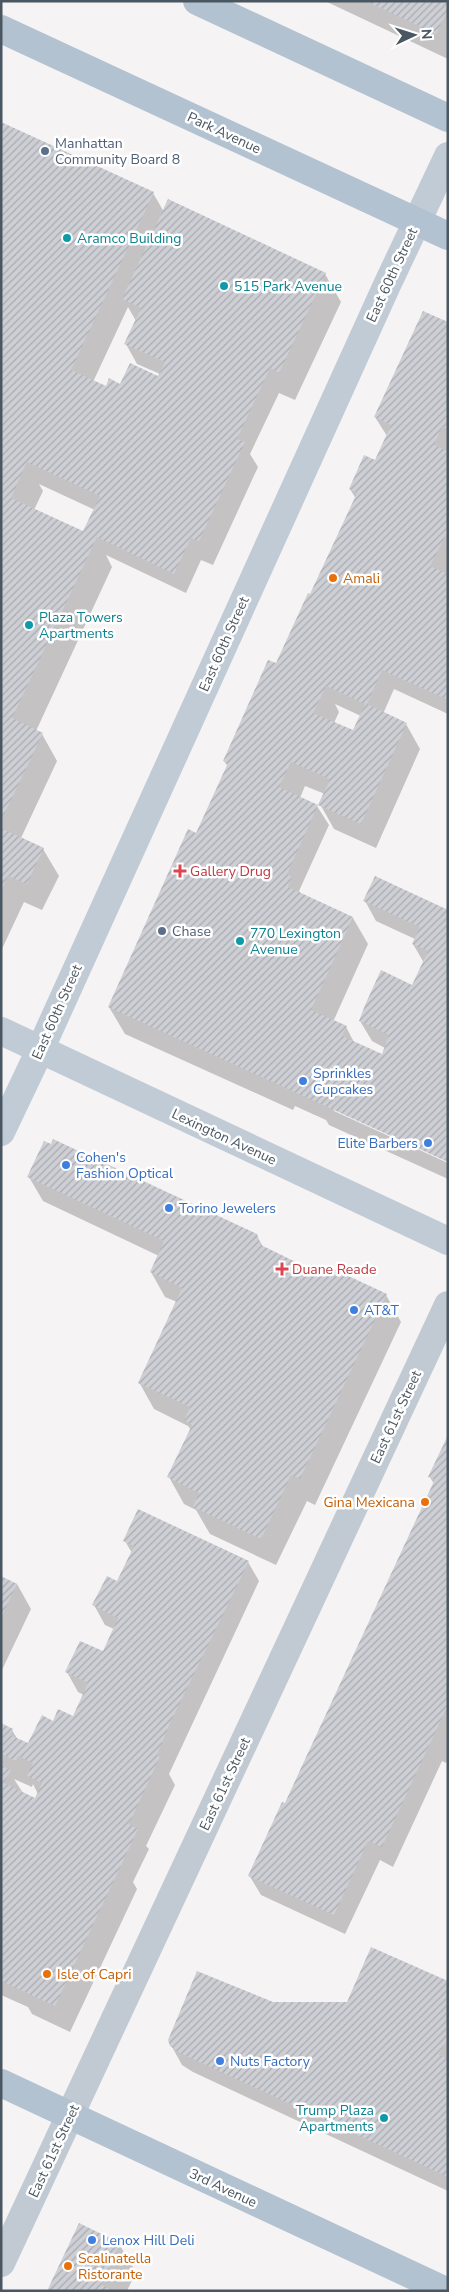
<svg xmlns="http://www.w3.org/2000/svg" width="449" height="2292" font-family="'Nunito Sans',sans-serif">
<defs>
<pattern id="building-hatch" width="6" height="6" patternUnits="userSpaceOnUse" patternTransform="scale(1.25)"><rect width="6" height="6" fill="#cdcfd5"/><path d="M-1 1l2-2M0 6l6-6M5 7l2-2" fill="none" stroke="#a8abb0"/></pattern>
</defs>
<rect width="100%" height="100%" fill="#f5f3f3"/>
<g fill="#0003" fill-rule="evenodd">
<polygon points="325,1 448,1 448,59"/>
<path d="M1,124l152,69 11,19 161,62 16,28 -46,98 -16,-7 -29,61 8,13 -45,98 -12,-5 -15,33 -80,-38 6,12 -76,164 6,3 15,27 -36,77 22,11 16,27 -17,34 -18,-8 -23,49zM128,307l8,14 -10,23 11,20 23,10 -2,4 -52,10 -13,-6zM39,484l56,26 -8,24 -53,-24 9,-19z"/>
<path d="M448,323v249l-2,3 2,1v138l-54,-25 -11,25 23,10 14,25 -44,99 -42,-19 -14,-25 5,-10 -20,-8 -5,12 17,8 12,19 -30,66 2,3 52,24 15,26 -35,78 13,5 9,17 30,13v-9l-13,-7 -12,-20 53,-34 11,-24 -11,-19 2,-5 -39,-18 -11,-20 82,9 1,250 -114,-52v3l114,52v16l-119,-54 -3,-5 -31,-14 -2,4 -168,-76 -16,-27 91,-171 28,-69 -4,-6 53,-96 79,-166 -6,-10 26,-28 11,-25 -12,-19zM335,704l26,12 -7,15 -20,-8 5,-11z"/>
<polygon points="29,1177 256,1235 264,1248 314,1272 386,1295 401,1322 315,1505 307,1501 276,1565 210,1534 196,1510 184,1504 169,1477 191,1430 188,1426 154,1409 139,1382 177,1302 165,1297 151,1272 159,1256 43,1201"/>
<polygon points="448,1438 448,1759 446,1763 442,1761 393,1867 380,1860 345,1934 261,1895 249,1875 285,1804 434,1484 430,1477"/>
<path d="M125,1541l123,21 11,19 -90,193 6,11 -29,61 3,3 -16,33 4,7 -67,143 -38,-18 -4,-7 -27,-12v-270l11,5 6,10 10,5 26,-23 19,-4 11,-23 -6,-3 -11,-20 37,-19 10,-24 -9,-4 -11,-20 24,-23 14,-29zM14,1779l18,8 1,-3 5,10 -2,5 -13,-6z"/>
<polygon points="1,1577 17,1584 31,1609 1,1672"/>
<polygon points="448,1983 448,2191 193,2072 182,2065 171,2045 273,2003 348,2003"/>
<polygon points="119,2244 136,2272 127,2291 49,2291"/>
</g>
<g fill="url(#building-hatch)" fill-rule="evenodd">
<polygon points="366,1 448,1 448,10 436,34"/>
<path d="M1,122l153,70 -83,178 35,16 3,-8 11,6 10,-21 28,13 7,-14 -41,-18 17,-36 -19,-9 46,-100 158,74 -47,100 -9,-5 -33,71 8,3 -46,99 -8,-3 -17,36 -77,-37 -85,181 31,15 -42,88zM27,462l73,34 -17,35 -72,-33z"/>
<path d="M423,311l25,11v107l-6,-2 -8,18 14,6v80l-18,35 18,8v122l-2,3 -64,-29 -15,34 40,19 -46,101 -43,-19 12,-26 -39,-17 -12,25 39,18 -31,69 5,3 -4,10 65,30 -42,93 36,16 -5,10 40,18 7,-19 -30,-14 6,-16 16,-35 31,15 16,-34 -16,-7 8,-17 -57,-26 12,-25 71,33 2,-4v257l-340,-155 80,-178 8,4 32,-70 -5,-2 45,-101 8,3 32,-70 2,1 47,-101 -8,-4 15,-34 11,5 16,-35 -17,-8zM326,686l39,18 -12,26 -40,-17z"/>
<polygon points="1,828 44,848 27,884 8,876 1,891"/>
<polygon points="53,1139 257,1234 261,1245 314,1271 327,1266 387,1294 300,1479 291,1475 261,1539 193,1507 199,1493 167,1477 192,1425 184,1420 190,1407 138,1383 182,1288 150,1272 164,1241 27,1177 44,1141 51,1144"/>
<polygon points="448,1435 448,1710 446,1709 382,1847 368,1841 334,1915 248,1876 282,1802 285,1803 301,1768 435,1479 428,1477"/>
<polygon points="138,1509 249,1561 171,1721 157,1755 160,1757 129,1824 138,1829 55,2006 1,1981 1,1765 11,1770 4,1783 35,1798 42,1783 27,1776 33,1763 18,1756 16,1761 1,1754 1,1723 13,1729 10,1735 28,1743 42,1715 53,1721 58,1709 73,1716 88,1683 65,1672 80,1641 103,1651 118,1618 92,1605 107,1576 117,1581 134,1546 123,1541"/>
<polygon points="1,1576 17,1584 1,1618"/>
<polygon points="371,1947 448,1981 448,2038 439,2055 448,2059 448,2177 180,2053 170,2046 168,2040 197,1971 273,2002 347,2002"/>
<polygon points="79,2223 120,2243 101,2285 114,2291 47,2291"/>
</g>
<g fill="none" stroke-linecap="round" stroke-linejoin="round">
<polyline stroke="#c1cad2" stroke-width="28" points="1,2263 448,1305"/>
<g stroke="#c1cbd6" stroke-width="28">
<polyline points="1,1031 448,1241"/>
<polyline points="1,1132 40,1050 387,285 448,156"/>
</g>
<g stroke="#b3c2d1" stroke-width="28">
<polyline points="197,1 448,118"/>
<polyline points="1,29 448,236"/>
<polyline points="1,2083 446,2291"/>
</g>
</g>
<g fill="#5c6f8a" stroke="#fff" stroke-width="2">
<circle cx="45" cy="151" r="5"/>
<circle cx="162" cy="931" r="5"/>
</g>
<g fill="#0f9aa8" stroke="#fff" stroke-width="2">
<circle cx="67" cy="238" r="5"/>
<circle cx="224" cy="286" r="5"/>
<circle cx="29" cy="625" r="5"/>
<circle cx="240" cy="941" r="5"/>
<circle cx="384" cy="2118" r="5"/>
</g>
<g fill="#e8710a" stroke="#fff" stroke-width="2">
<circle cx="333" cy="578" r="5"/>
<circle cx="425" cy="1502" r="5"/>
<circle cx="47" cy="1974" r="5"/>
<circle cx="68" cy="2266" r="5"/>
</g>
<g fill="#e0444e" stroke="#fff" stroke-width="2">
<path d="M177.5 863.5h5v5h5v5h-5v5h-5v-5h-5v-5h5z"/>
<path d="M279.5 1261.5h5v5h5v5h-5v5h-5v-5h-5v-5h5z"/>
</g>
<g fill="#3f7fe0" stroke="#fff" stroke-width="2">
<circle cx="303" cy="1081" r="5"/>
<circle cx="428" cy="1143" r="5"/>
<circle cx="66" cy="1165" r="5"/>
<circle cx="169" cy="1208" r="5"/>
<circle cx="354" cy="1310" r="5"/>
<circle cx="220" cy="2061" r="5"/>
<circle cx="92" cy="2240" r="5"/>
</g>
<g text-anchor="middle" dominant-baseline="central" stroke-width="5" stroke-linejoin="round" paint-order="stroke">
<g font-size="14" fill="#4a5661" stroke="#fff">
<text transform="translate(224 133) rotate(25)">Park Avenue</text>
<text transform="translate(392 275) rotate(-65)">East 60th Street</text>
<text transform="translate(224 644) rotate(-66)">East 60th Street</text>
<text transform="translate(57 1012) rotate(-66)">East 60th Street</text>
<text transform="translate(224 1137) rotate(25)">Lexington Avenue</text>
<text transform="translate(396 1417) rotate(-65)">East 61st Street</text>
<text transform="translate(225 1784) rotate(-65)">East 61st Street</text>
<text transform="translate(54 2151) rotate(-65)">East 61st Street</text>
<text transform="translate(223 2188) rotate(25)">3rd Avenue</text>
</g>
<g font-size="14" fill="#4e5e75" stroke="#fff" text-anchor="start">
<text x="55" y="143">Manhattan<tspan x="55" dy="16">Community Board 8</tspan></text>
<text x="172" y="931">Chase</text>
</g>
<g font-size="14" fill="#0d838f" stroke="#fff" text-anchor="start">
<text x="77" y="238">Aramco Building</text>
<text x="234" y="286">515 Park Avenue</text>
<text x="39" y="617">Plaza Towers<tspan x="39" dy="16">Apartments</tspan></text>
<text x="250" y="933">770 Lexington<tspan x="250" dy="16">Avenue</tspan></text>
<text x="374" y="2110" text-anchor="end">Trump Plaza<tspan x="374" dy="16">Apartments</tspan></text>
</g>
<g font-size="14" fill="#c56008" stroke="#fff" text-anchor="start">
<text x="343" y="578">Amali</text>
<text x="415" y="1502" text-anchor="end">Gina Mexicana</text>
<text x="57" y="1974">Isle of Capri</text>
<text x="78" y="2258">Scalinatella<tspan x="78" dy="16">Ristorante</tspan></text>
</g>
<g font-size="14" fill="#be3a42" stroke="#fff" text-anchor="start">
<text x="190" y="871">Gallery Drug</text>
<text x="292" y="1269">Duane Reade</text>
</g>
<g font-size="14" fill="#366cbe" stroke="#fff" text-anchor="start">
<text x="313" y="1073">Sprinkles<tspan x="313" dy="16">Cupcakes</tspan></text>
<text x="418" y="1143" text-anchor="end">Elite Barbers</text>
<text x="76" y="1157">Cohen's<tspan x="76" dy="16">Fashion Optical</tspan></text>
<text x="179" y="1208">Torino Jewelers</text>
<text x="364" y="1310">AT&amp;T</text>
<text x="230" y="2061">Nuts Factory</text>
<text x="102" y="2240">Lenox Hill Deli</text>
</g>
</g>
<rect width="449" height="2292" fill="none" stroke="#4a5661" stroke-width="5"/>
<g transform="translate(414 35) rotate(86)" stroke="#ffffff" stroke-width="4" paint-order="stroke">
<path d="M0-4L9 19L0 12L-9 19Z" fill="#4a5661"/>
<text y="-8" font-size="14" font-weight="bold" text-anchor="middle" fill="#4a5661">N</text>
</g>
</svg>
